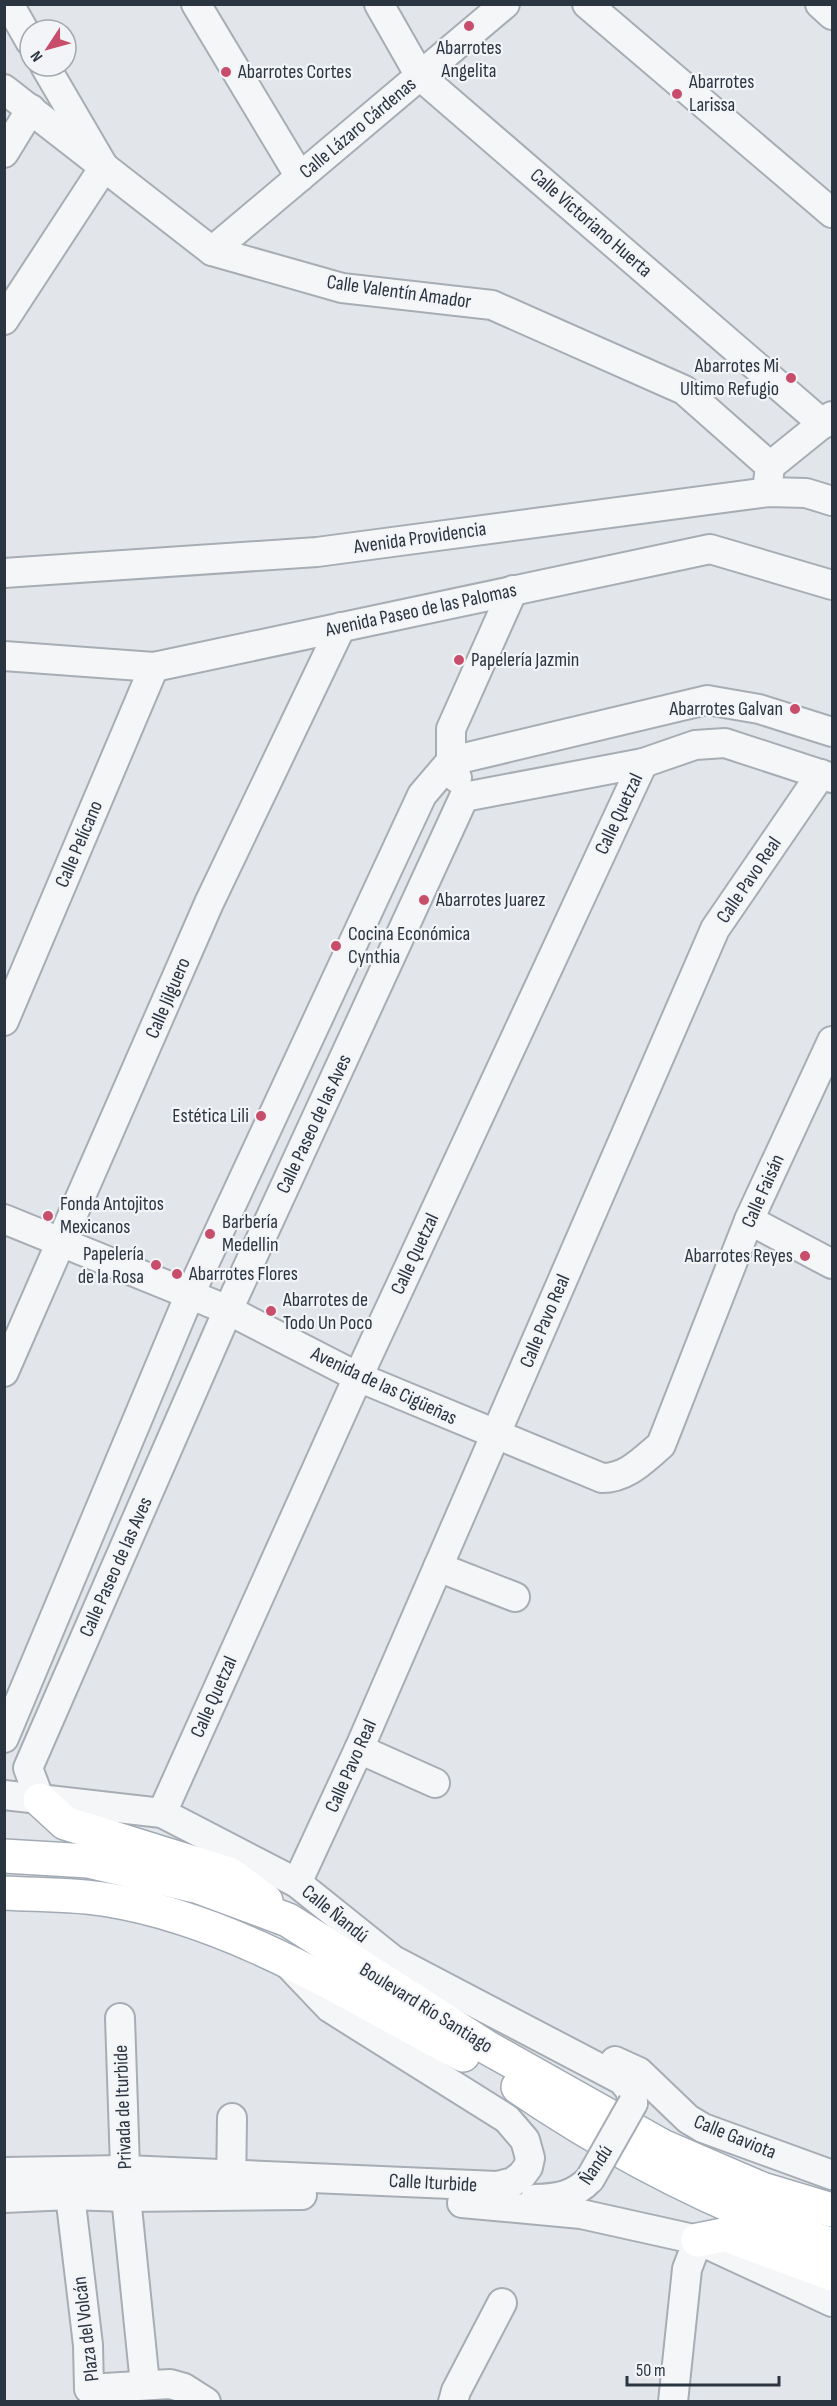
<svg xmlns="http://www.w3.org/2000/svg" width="837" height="2406" font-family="'Sofia Sans Condensed',sans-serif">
<rect width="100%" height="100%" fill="#e2e6ea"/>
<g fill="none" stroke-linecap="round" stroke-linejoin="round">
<g stroke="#a7adb4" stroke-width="32">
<g id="minor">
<polyline points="9,4 30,41"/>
<polyline points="196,4 300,177"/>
<polyline points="379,4 420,76 823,424"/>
<polyline points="587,4 832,213"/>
<polyline points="820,4 832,15"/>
<polyline points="4,89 212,251 342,288 492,305 684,390 770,466"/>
<polyline points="4,153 31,109"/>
<polyline points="212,251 505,4"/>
<polyline points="4,320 104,167 45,66"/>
<polyline points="768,483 770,466 832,416"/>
<polyline points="4,573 317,552 768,492 806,493 832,501"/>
<polyline points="4,656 154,667 710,549 832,585"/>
<polyline points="457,778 451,761 451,729 513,590"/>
<polyline points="4,1021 154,667"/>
<path d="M4,1219l224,91 130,67 244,101c25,0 41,-18 59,-33l88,-225 83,-179"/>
<polyline points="749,1220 832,1264"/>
<polyline points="4,1372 209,903 341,627"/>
<polyline points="438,1567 515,1597"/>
<polyline points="4,1738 190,1294 422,795 451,761 707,700 759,709 832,732"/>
<polyline points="359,1749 435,1783"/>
<polyline points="4,1795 162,1813 297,1883 393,1960 622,2080 630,2090 633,2103"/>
<polyline points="40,1800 28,1768 228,1310 464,797 643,763 695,745 725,743 832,778"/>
<polyline points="162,1813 358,1377 643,763"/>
<polyline points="297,1883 359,1749 715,929 821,774"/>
<polyline points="120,2018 126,2197 145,2384"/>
<polyline points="615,2061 639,2072 688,2119 703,2128 832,2175"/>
<polyline points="4,2172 125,2170 497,2186 513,2182 522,2175 528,2167 530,2158 525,2140 507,2119 330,2008 290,1966"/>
<polyline points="70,2176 70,2195 88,2345 89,2389 170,2384 184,2388 206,2402"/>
<polyline points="231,2192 232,2118"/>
<polyline points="4,2198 70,2195 126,2197 302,2195"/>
<path d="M535,2199c23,-1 39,-3 55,-20"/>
<polyline points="462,2203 581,2214 698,2240 832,2302"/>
<polyline points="453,2402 456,2391 502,2303"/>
<polyline points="673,2402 687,2269 698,2240"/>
</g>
</g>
<g stroke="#a2abb5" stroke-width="36">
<g id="major">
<polyline points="40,1800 65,1823 229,1874 266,1901"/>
<polyline points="4,1856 88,1861 199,1887 288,1920 488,2048 662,2146 762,2189 832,2210"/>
<path d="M4,1893c35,2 71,1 105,7 127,21 242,96 354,155"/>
<path d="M518,2087c97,66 204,121 314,158"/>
<polyline points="698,2240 723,2235 732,2237 832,2274"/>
</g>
</g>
<use href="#minor" stroke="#f5f6f8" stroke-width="28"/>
<use href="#major" stroke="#fff" stroke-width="33"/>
<g stroke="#a7adb4" stroke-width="32" stroke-linecap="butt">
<polyline id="minor-bridge" points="590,2179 633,2103"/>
</g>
<use href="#minor-bridge" stroke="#f5f6f8" stroke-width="28"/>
</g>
<g fill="#c84d6a" stroke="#f2f4f7" stroke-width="2">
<circle cx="469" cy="26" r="6"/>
<circle cx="226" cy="72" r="6"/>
<circle cx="677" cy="94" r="6"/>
<circle cx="791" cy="378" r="6"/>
<circle cx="459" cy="660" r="6"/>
<circle cx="795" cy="709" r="6"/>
<circle cx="424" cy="900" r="6"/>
<circle cx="336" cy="946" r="6"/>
<circle cx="261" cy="1116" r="6"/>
<circle cx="48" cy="1216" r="6"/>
<circle cx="210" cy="1234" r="6"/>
<circle cx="805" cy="1256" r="6"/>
<circle cx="156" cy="1265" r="6"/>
<circle cx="177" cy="1274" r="6"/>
<circle cx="271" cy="1311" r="6"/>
</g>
<g text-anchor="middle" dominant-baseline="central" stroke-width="4.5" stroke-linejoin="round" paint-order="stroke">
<g font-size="20" fill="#2b3541" stroke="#f2f4f7" text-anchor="start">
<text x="469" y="48" text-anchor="middle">Abarrotes<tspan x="469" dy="23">Angelita</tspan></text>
<text x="238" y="72">Abarrotes Cortes</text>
<text x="689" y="82">Abarrotes<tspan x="689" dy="23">Larissa</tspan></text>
<text x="779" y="366" text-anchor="end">Abarrotes Mi<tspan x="779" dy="23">Ultimo Refugio</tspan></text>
<text x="471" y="660">Papelería Jazmin</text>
<text x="783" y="709" text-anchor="end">Abarrotes Galvan</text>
<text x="436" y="900">Abarrotes Juarez</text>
<text x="348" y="934">Cocina Económica<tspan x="348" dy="23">Cynthia</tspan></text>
<text x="249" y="1116" text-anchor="end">Estética Lili</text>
<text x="60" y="1204">Fonda Antojitos<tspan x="60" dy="23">Mexicanos</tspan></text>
<text x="222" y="1222">Barbería<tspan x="222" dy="23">Medellin</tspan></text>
<text x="144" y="1254" text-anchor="end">Papelería<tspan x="144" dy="23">de la Rosa</tspan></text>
<text x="793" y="1256" text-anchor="end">Abarrotes Reyes</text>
<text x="189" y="1274">Abarrotes Flores</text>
<text x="283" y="1300">Abarrotes de<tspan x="283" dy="23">Todo Un Poco</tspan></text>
</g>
<g font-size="20" fill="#2b3541" stroke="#f2f4f7">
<text transform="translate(358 128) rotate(-40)">Calle Lázaro Cárdenas</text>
<text transform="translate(591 223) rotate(41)">Calle Victoriano Huerta</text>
<text transform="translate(399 292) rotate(8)">Calle Valentín Amador</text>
<text transform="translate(420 538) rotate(-8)">Avenida Providencia</text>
<text transform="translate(421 610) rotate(-12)">Avenida Paseo de las Palomas</text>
<text transform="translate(619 814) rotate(-65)">Calle Quetzal</text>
<text transform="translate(79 844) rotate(-67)">Calle Pelícano</text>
<text transform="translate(749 880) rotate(-56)">Calle Pavo Real</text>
<text transform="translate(168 998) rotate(-67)">Calle Jilguero</text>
<text transform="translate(314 1124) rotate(-65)">Calle Paseo de las Aves</text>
<text transform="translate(763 1191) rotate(-66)">Calle Faisán</text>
<text transform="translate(415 1254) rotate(-65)">Calle Quetzal</text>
<text transform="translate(545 1321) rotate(-67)">Calle Pavo Real</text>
<text transform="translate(384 1386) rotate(25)">Avenida de las Cigüeñas</text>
<text transform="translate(116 1567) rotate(-66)">Calle Paseo de las Aves</text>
<text transform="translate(214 1697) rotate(-66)">Calle Quetzal</text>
<text transform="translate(351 1766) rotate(-66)">Calle Pavo Real</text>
<text transform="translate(335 1914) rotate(39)">Calle Ñandú</text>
<text transform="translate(426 2008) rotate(32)">Boulevard Río Santiago</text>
<text transform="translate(123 2107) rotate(-92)">Privada de Iturbide</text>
<text transform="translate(735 2137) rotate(22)">Calle Gaviota</text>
<text transform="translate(596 2165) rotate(-56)">Ñandú</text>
<text transform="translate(433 2183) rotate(3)">Calle Iturbide</text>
<text transform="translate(86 2329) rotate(-97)">Plaza del Volcán</text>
</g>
</g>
<rect width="837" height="2406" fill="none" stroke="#2b3541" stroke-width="12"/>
<g transform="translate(48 48) rotate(234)"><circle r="28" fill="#f2f4f7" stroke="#a2a8ae" stroke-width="1.5"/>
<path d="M0-4.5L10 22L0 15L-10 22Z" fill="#c84d6a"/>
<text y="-9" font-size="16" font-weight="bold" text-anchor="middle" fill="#2b3541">N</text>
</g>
<path d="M627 2376v9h152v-9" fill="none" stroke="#2b3541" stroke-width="3"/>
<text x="636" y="2376" font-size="18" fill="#2b3541" stroke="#f2f4f7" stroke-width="4.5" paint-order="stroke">50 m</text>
</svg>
